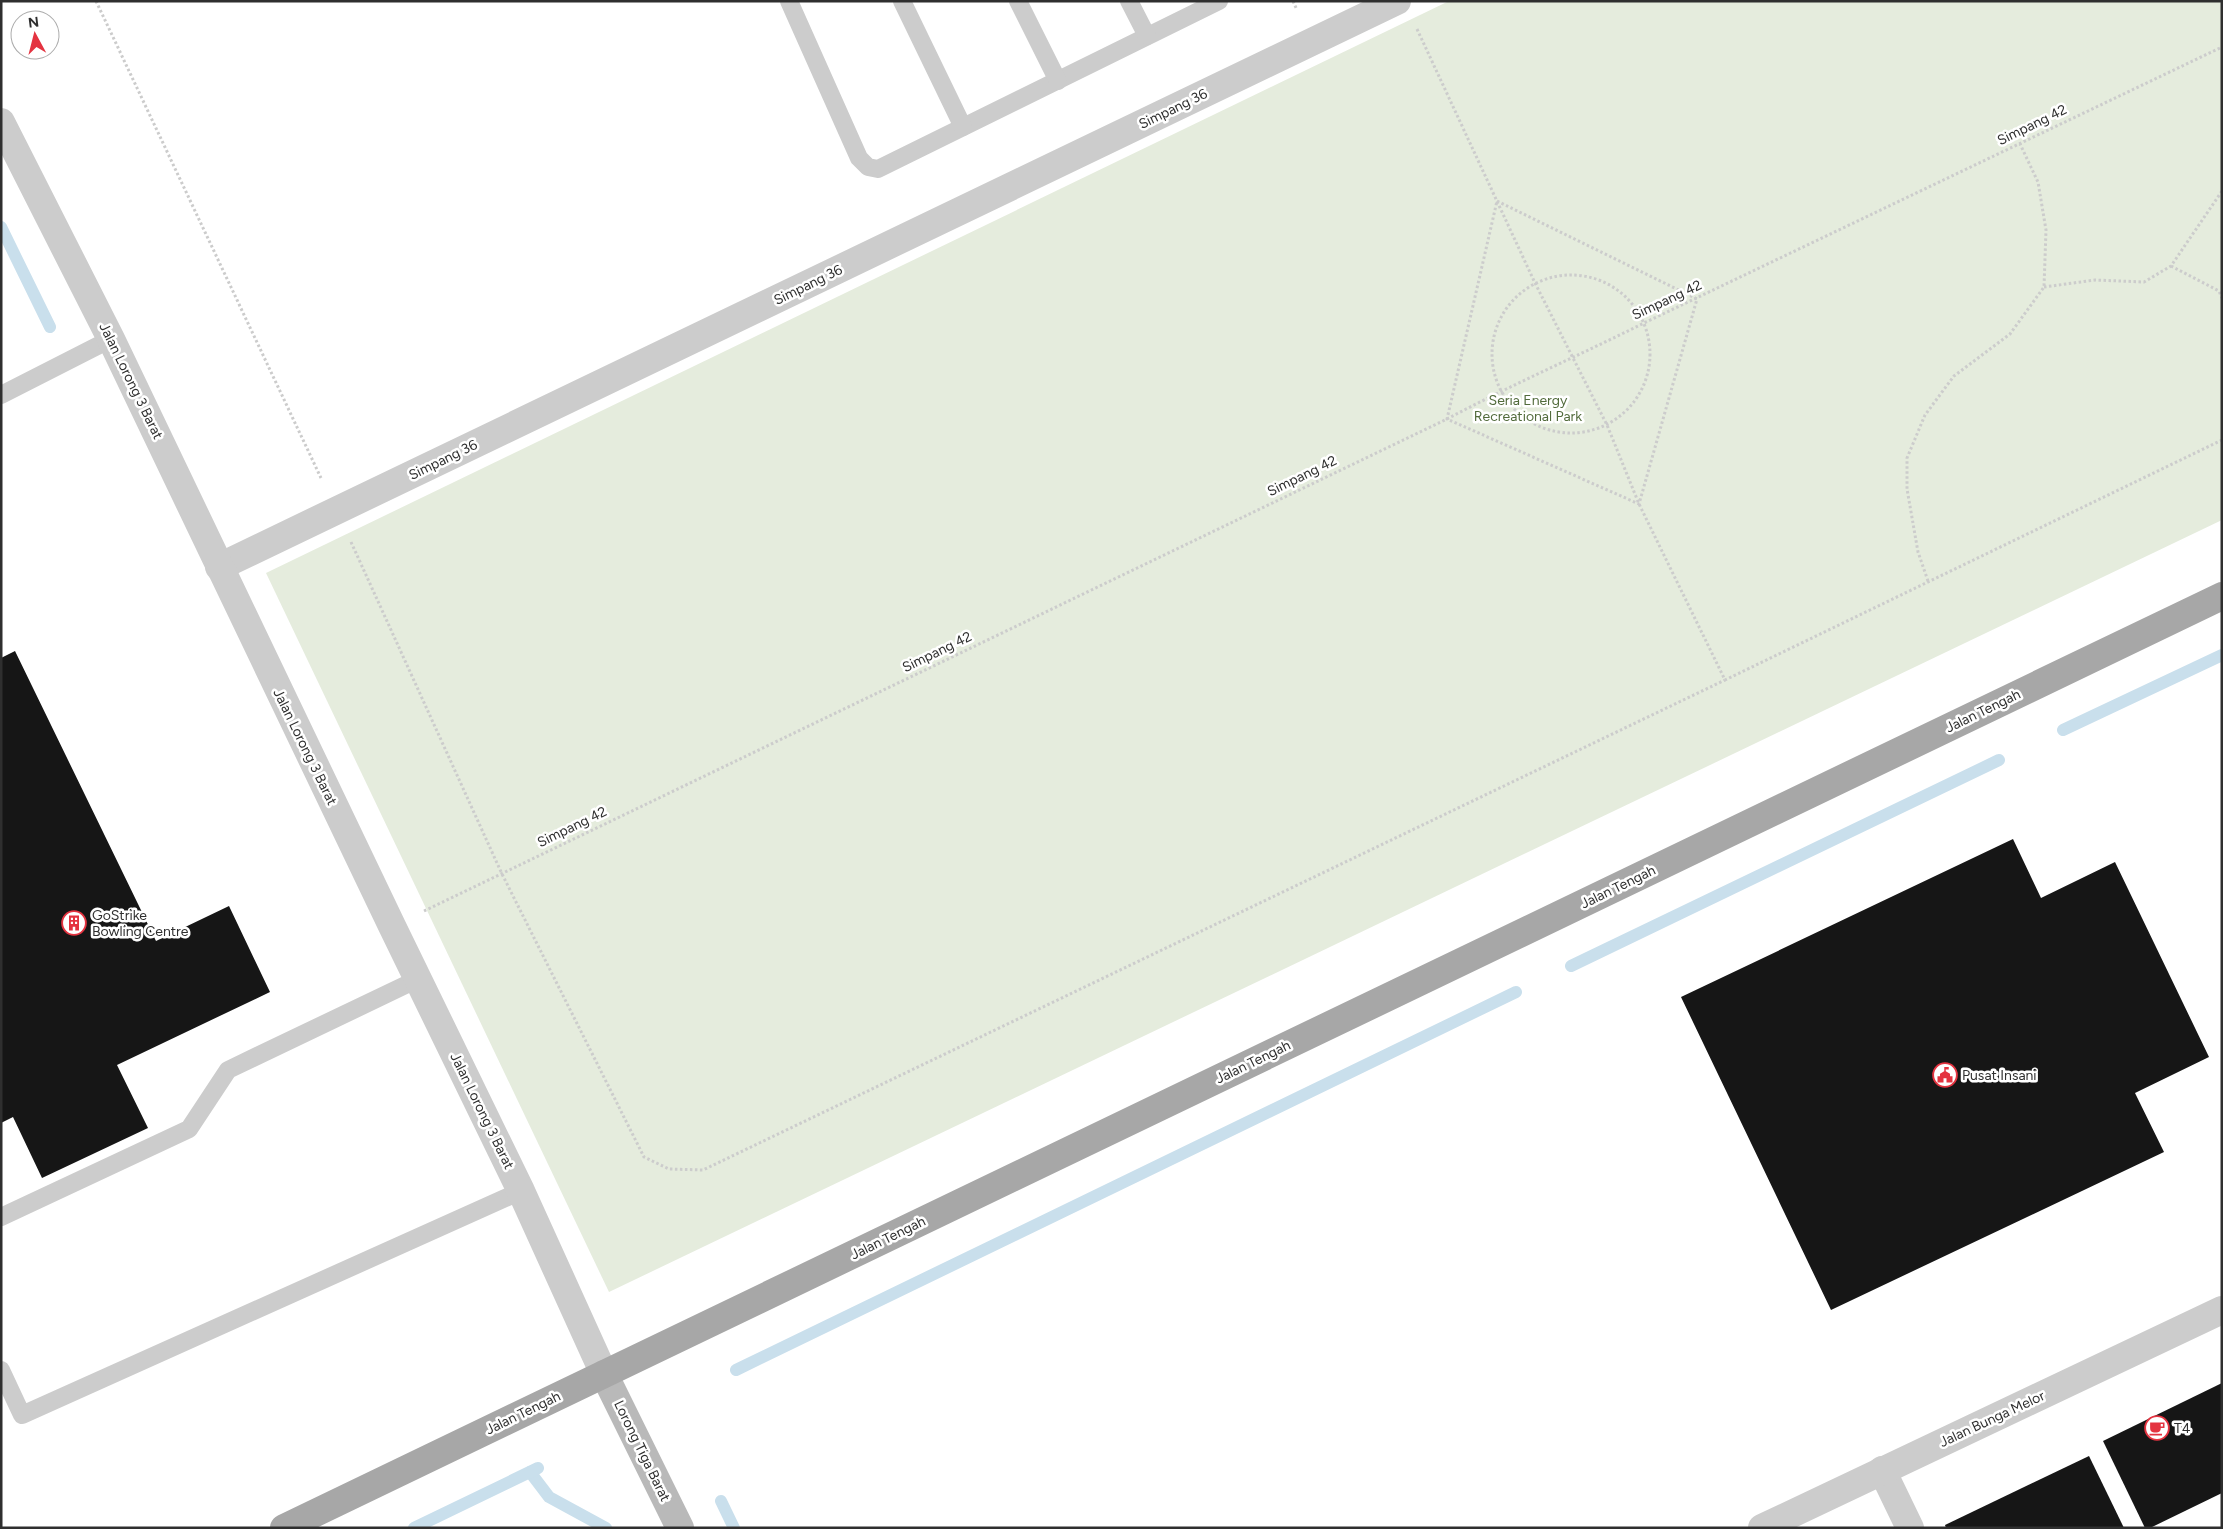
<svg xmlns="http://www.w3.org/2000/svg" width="2223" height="1529" font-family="Figtree,sans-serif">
<rect width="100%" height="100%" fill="#fff"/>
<polygon fill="#e5ecdd" points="1449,1 2222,1 2222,520 609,1292 266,573"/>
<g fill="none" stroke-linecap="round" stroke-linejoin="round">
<g stroke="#c9dfec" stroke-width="12">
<polyline points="1,227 50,327"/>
<polyline points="2063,730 2222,655"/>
<polyline points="1571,966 1999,760"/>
<polyline points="736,1370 1516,992"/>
<polyline points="530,1472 549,1497 606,1528"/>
<polyline points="721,1501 734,1528"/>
<polyline points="414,1528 538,1468"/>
</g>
</g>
<g fill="#161616">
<polygon points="15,651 156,941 229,906 270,992 117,1065 148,1128 42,1178 13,1117 1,1123 1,658"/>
<polygon points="2013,839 2041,898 2115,862 2209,1057 2135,1093 2164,1152 1831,1310 1681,997"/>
<polygon points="2222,1383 2222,1493 2150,1528 2145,1528 2103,1441"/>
<polygon points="2089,1456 2124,1528 1946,1528 1945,1525"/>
</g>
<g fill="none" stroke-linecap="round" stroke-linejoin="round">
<g stroke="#ccc" stroke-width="3" stroke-dasharray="2.5 2.5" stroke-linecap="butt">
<polyline points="96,1 321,478"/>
<polyline points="1293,1 1297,10"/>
<polyline points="1417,29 1535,283 1607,425 1639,504 1725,680 2222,440"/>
<polygon points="1497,201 1697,299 1639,504 1447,419"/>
<polyline points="2171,266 2219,291 2222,298"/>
<circle cx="1571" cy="354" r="79"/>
<polyline points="2044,287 2095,280 2144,282 2171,266 2222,191"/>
<polyline points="351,542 502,874 644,1157 669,1169 703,1170 1725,680"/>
<polyline points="1928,581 1918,552 1907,489 1907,458 1925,415 1954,376 2010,334 2044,287 2046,230 2038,182 2020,144"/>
<path d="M424,911l1023,-492c64,-34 131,-63 197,-96l578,-276"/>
</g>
<g stroke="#ccc" stroke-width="18">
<polyline points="789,1 859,158 868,167 878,169 1219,1"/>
<polyline points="902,1 963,127"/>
<polyline points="1018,1 1058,81"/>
<polyline points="1129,1 1147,36"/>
<polyline points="1,395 111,339"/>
<polyline points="1,1217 189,1129 228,1070 418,979"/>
<polyline points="1,1370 22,1415 521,1191"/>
</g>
<g stroke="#ccc" stroke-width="28">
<polyline points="219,567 1397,1"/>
<polyline points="1882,1470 1910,1528"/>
<polyline points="1762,1528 2222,1310"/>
</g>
<polyline stroke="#ccc" stroke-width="28" points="1,122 111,339 392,926 521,1191 604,1374"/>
<polyline stroke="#b9b9b9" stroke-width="28" points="604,1374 680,1528"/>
<polyline stroke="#a7a7a7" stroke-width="28" points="284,1528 2222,596"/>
</g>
<defs>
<g id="building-ring" transform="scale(1.25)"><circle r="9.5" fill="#fff" stroke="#e43340" stroke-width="1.5"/><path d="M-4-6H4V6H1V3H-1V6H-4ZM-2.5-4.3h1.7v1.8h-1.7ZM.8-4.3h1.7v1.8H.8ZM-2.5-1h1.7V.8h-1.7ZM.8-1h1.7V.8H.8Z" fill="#e43340"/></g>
<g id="civic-ring" transform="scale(1.25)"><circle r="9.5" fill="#fff" stroke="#e43340" stroke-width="1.5"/><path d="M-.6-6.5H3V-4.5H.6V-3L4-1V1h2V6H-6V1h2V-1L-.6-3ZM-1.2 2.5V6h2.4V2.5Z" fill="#e43340"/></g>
<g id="cafe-ring" transform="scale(1.25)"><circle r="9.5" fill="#fff" stroke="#e43340" stroke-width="1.5"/><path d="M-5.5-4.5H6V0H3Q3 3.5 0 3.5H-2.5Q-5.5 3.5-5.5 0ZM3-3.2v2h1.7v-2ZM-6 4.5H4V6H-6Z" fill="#e43340"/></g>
</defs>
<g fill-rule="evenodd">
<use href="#building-ring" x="74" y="923"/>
<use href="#civic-ring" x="1945" y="1075"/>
<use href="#cafe-ring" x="2157" y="1428"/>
</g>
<g text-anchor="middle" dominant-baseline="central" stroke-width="5" stroke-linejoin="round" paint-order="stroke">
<g font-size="14" fill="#2f2f2f" stroke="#fff">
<text transform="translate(1173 109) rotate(-26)">Simpang 36</text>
<text transform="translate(2032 125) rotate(-26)">Simpang 42</text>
<text transform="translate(808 285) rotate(-26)">Simpang 36</text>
<text transform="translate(1667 300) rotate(-25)">Simpang 42</text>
<text transform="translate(131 381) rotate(64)">Jalan Lorong 3 Barat</text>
<text transform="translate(443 460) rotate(-26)">Simpang 36</text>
<text transform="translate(1302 476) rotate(-26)">Simpang 42</text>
<text transform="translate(937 652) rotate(-26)">Simpang 42</text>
<text transform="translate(1983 711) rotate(-26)">Jalan Tengah</text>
<text transform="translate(305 747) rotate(64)">Jalan Lorong 3 Barat</text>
<text transform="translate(572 827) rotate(-26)">Simpang 42</text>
<text transform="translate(1618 887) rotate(-26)">Jalan Tengah</text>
<text transform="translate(1253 1062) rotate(-26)">Jalan Tengah</text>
<text transform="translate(482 1111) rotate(64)">Jalan Lorong 3 Barat</text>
<text transform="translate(888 1238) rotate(-26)">Jalan Tengah</text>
<text transform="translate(523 1413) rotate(-26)">Jalan Tengah</text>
<text transform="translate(1992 1419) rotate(-25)">Jalan Bunga Melor</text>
<text transform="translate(642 1451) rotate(64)">Lorong Tiga Barat</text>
</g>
<g font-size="14" fill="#526b3c" stroke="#fff">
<text x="1528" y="400">Seria Energy<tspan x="1528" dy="16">Recreational Park</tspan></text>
</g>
<g font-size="14" fill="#2f2f2f" stroke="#fff" text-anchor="start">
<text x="92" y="915">GoStrike<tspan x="92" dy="16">Bowling Centre</tspan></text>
<text x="1962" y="1075">Pusat Insani</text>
<text x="2174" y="1428">T4</text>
</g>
</g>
<rect width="2223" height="1529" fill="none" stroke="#2f2f2f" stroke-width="5"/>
<g transform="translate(35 35) rotate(353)"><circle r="24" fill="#ffffff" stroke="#acacac"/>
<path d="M0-4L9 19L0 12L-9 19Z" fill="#e43340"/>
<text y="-8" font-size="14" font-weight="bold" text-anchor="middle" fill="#2f2f2f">N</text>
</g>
</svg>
